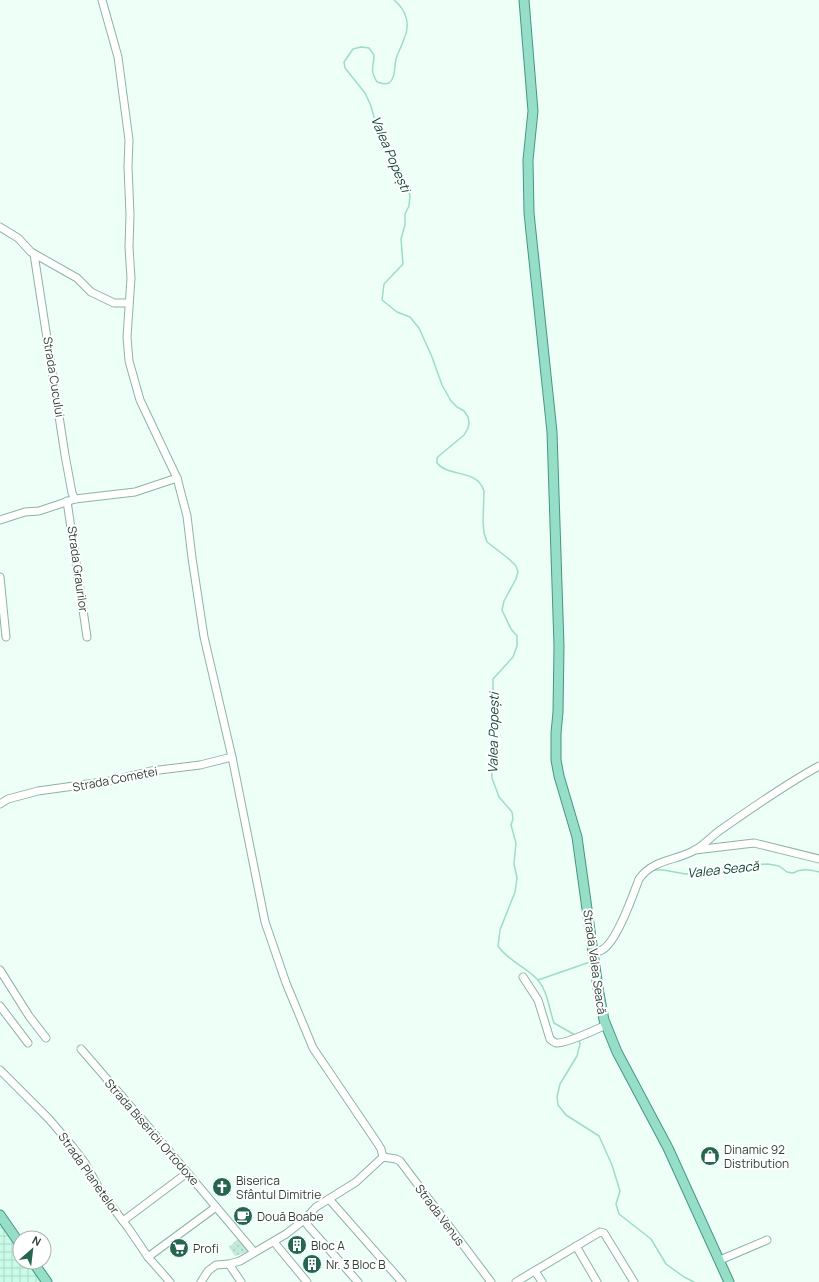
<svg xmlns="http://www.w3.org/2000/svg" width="819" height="1282" font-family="Manrope,sans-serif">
<defs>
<pattern id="industrial-grid" width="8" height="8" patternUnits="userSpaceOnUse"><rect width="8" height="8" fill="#c8fbe8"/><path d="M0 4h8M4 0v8" fill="none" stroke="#acd8c8"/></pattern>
<pattern id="grass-dots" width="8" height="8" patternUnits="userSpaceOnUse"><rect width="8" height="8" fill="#c2eadb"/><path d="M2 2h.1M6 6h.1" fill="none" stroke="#a7cabd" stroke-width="1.8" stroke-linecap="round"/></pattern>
</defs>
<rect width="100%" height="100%" fill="#eefff8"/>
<polygon fill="url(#industrial-grid)" points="0,1223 20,1251 20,1262 28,1262 42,1282 0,1282"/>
<polygon fill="url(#grass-dots)" points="239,1238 250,1251 235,1256 229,1247"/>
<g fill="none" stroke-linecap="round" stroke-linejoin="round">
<g stroke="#9bddc5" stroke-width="1.5">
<path d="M394,0c12,10 17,24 10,39 -2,7 -6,13 -8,20 -2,7 0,19 -7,24 -5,2 -8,0 -12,-1 -8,-14 -3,-14 -3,-27l-5,-7 -8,-1 -8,2 -9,13 1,6 20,25 6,13 3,11 16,40 20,38 -1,11 -4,8v11l-4,14 2,25 -19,20 -2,16 15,12 13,5 9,11 13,29 10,28 9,16 6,6 7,4 4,6 1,6 -1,5 -4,7 -24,20 -3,3v5c12,15 40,5 47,28l-1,31 1,11 3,9 22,17 7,7 2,6 -2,7 -12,22 -2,9 9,19 6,7v10l-4,11 -20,22v10l1,11 -2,14 3,29 -4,18 1,17 7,19 13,15 1,7 -2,6 5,18 -2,21 3,14 -2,14 -15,38 -2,16c10,15 28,21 40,34 10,12 11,29 16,43l21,12"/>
<path d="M653,870h10l23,4 55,-9 27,-1 11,2 8,6 6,1c9,-5 17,-3 26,-1"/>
<polyline points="632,908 640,885"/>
<polyline points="597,958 606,951"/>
<polyline points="538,980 590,962"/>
<polyline points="579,1039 580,1044 577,1056 560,1084 557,1097 558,1105 566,1115 599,1136 612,1165 620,1191 616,1204 619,1214 651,1239 666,1264 684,1277 694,1282"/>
</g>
<g stroke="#8cb4a5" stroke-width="9">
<g id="minor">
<polyline points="102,0 118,57 129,140 128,167 130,215 129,247 131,278 127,337 129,361 140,400 177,478 187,516 192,558 204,637 232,757 265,922 286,983 313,1048 378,1144 381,1149 383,1157"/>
<polyline points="0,227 18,238 31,252 77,278 91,292 114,303 129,303"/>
<polyline points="34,254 65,455 72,493 75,499"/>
<polyline points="67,501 87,637"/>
<polyline points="0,520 25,512 39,511 75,499 135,492 177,478"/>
<polyline points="0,577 6,637"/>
<polyline points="0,804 8,799 38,791 110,781 151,771 200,765 232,757"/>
<polyline points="695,850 754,843 819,859"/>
<path d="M593,952c3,0 7,-1 9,-2 15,-8 31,-55 37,-71 14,-20 37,-18 56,-29 9,-5 16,-13 24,-19 33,-23 65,-46 100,-65"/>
<polyline points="0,970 29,1016 46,1038"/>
<path d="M523,977l15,23 12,39c2,2 3,3 6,4 10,1 39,-13 50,-18"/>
<polyline points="0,1006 28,1043"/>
<polyline points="81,1049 164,1145 254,1252"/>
<polyline points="0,1070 49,1119 72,1146 85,1163 101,1192 129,1229 148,1257 170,1282"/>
<polyline points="383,1157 396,1159 400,1161 491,1282"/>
<polyline points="329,1199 402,1282"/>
<polyline points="304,1220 309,1227 358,1282"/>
<polyline points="123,1221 187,1173"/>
<polyline points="274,1242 307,1282"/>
<polyline points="576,1246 597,1282"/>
<polyline points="148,1257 216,1207"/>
<polyline points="720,1260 767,1240"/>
<polyline points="229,1264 241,1282"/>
<polyline points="535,1271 542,1282"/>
<polyline points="201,1282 208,1271 216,1265 229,1264 240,1261 286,1234 304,1220 316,1207 356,1182 383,1157"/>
<polyline points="516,1282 600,1232 604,1233 634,1282"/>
</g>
</g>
<g stroke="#44987f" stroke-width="11">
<g id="major">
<polyline points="524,0 533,111 528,160 529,213 552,432 559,646 558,712 556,733 556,760 559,776 577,837 598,988 604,1020 617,1052 668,1148 729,1282"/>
<polyline points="0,1215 20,1244"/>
<polyline points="33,1262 47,1282"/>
</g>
</g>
<use href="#minor" stroke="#fff" stroke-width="7"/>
<use href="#major" stroke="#96dec8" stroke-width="9"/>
</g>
<defs>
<g id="shop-disc" transform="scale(1)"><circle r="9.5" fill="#266552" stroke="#fff"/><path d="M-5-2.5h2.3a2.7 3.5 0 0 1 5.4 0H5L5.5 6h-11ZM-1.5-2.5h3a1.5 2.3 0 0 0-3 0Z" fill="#fff"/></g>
<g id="church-disc" transform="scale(1)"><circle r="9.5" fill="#266552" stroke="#fff"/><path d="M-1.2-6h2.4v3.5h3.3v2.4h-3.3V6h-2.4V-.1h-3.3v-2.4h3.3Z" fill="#fff"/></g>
<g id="cafe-disc" transform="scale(1)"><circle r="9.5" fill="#266552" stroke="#fff"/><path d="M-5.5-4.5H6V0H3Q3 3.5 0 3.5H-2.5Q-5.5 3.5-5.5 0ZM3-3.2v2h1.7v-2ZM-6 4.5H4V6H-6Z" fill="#fff"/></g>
<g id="building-disc" transform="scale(1)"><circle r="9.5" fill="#266552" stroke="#fff"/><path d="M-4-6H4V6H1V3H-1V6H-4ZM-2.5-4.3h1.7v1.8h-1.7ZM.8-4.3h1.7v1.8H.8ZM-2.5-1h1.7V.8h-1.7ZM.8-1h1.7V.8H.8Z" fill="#fff"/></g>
<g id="supermarket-disc" transform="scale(1)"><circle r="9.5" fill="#266552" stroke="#fff"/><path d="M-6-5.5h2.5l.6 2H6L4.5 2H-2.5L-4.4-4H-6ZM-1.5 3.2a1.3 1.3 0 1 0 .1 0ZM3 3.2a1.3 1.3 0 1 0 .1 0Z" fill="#fff"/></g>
</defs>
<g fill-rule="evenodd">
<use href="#shop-disc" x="710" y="1156"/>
<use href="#church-disc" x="222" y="1187"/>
<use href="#cafe-disc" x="243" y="1216"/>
<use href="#building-disc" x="297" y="1245"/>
<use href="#supermarket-disc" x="179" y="1248"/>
<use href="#building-disc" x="312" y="1264"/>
</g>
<g text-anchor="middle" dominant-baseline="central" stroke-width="4" stroke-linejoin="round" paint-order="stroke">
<g font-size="12" fill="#2f403a" stroke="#fff">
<text transform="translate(54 377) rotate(81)">Strada Cucului</text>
<text transform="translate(78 569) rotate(82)">Strada Graurilor</text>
<text transform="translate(115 779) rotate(-11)">Strada Cometei</text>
<text transform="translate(595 962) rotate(82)">Strada Valea Seacă</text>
<text transform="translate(152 1132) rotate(49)">Strada Bisericii Ortodoxe</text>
<text transform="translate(89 1173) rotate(55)">Strada Planetelor</text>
<text transform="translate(440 1215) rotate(53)">Strada Venus</text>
</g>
<g font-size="12" fill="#2f403a" stroke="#fff" text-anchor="start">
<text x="724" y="1149">Dinamic 92<tspan x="724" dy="14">Distribution</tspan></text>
<text x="236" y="1180">Biserica<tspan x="236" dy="14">Sfântul Dimitrie</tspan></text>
<text x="257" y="1216">Două Boabe</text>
<text x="311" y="1245">Bloc A</text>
<text x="193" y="1248">Profi</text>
<text x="326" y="1264">Nr. 3 Bloc B</text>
</g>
<g font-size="13" font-style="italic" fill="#0d4636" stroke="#fff">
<text transform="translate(391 154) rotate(67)">Valea Popești</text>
<text transform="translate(493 733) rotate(-89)">Valea Popești</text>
<text transform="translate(723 869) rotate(-6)">Valea Seacă</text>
</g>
</g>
<g transform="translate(32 1250) rotate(28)"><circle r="19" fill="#ffffff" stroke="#acb3b0"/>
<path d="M0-3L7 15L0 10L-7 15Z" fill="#266552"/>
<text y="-6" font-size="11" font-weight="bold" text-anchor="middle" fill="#2f403a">N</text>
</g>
</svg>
